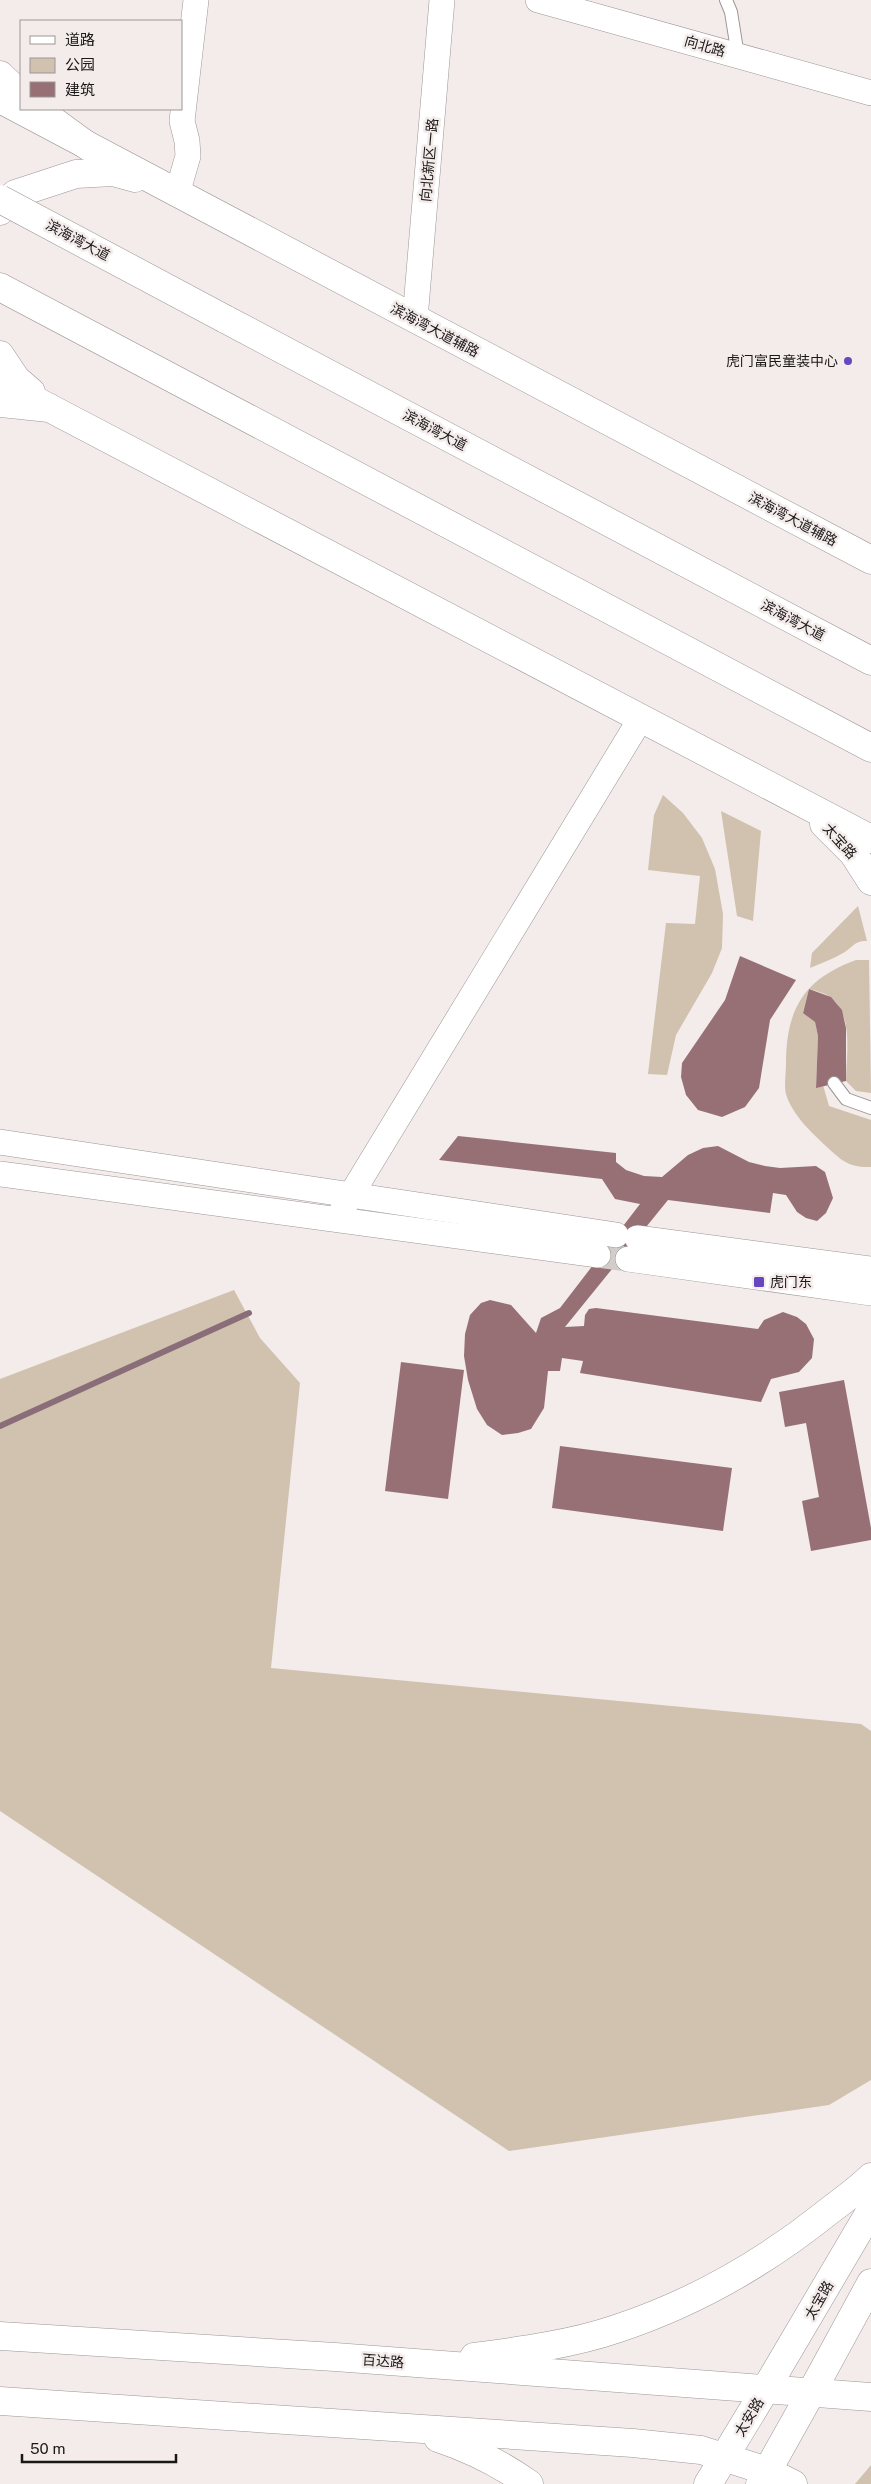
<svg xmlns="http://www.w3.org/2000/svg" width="871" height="2484" font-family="'Public Sans','Noto Sans SC',sans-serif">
<rect width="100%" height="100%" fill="#f3ecea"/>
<g fill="#d1c1af">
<polygon points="663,795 683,813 702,838 715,869 723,914 722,948 712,973 676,1035 667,1075 648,1074 666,923 695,924 700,876 648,870 654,815"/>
<polygon points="721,811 761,831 753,921 737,916"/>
<path d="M858,906l9,35c-12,-1 -15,7 -24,12 -10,6 -22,10 -33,15l2,-15z"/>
<path d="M856,960h13l2,133 -15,-2 -10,-10c0,-25 8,-66 -15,-83 -5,-5 -15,-7 -22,-9l-6,23 12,10 3,14 -2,51 7,-2 6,21 42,14v47c-21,1 -29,-6 -43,-19 -15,-14 -36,-33 -42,-54 -2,-8 0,-21 0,-30 0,-55 18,-85 70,-104z"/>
<polygon points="234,1290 260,1338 300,1383 271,1668 861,1724 871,1731 871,2080 829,2105 509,2151 0,1811 0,1379"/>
<polygon points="871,2465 871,2484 855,2484"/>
</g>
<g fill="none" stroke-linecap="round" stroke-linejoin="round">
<polyline stroke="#896e79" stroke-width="6" points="0,1426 249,1313"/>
</g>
<g fill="#977075">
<polygon points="740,956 796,980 770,1020 759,1088 745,1107 722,1117 698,1110 686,1095 681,1077 682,1063 725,1000"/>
<polygon points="809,989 831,997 842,1010 846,1028 846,1081 816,1088 818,1036 815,1022 803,1013"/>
<polygon points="458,1136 616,1153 616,1162 626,1170 644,1176 662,1177 688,1155 703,1148 718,1146 749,1162 765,1166 780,1168 816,1166 825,1172 833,1198 826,1213 817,1221 806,1218 797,1212 786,1195 773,1193 770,1213 668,1200 565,1327 584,1326 585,1315 589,1309 596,1308 758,1329 764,1320 783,1312 797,1317 806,1324 814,1339 812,1358 799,1372 771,1379 761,1402 580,1373 583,1361 562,1358 560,1371 548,1371 544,1408 531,1429 518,1433 502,1435 487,1425 477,1409 468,1380 464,1356 465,1334 470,1315 481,1303 490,1300 511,1305 536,1333 541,1318 560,1308 640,1204 615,1199 602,1179 439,1160"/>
<polygon points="401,1362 464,1370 448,1499 385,1491"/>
<polygon points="844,1380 871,1528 871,1540 811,1551 802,1501 819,1497 806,1423 785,1427 779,1392"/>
<polygon points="560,1446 732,1468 723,1531 552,1508"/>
</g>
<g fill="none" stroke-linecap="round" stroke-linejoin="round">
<polyline stroke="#d2ccca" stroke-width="25" stroke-dasharray="25 12" stroke-linecap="butt" points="598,1255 628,1259"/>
<g stroke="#9d9695" stroke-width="14">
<g id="lane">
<polyline points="726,0 731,12 738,56"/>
<polyline points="834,1083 846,1099 871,1108"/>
</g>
</g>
<g stroke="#9d9695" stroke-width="26">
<g id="street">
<polyline points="538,0 871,93"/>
<polyline points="177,194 188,156 187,141 182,121 196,0"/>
<polyline points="415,319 442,0"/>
<polyline points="0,1142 616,1235"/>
<polyline points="0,1174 598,1255"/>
<polyline points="343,1208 641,718"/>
<polyline points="637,1238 871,1269"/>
<polyline points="628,1259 871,1293"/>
</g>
</g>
<g stroke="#9d9695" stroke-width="29">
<g id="secondary">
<polyline points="0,99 871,560"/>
<polyline points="0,211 15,194 76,174 113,172 135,178"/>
<polyline points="0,355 16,379 31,392"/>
<polyline points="0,382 871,839"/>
<polyline points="824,824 853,853 871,881"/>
<polyline points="765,2390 871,2210"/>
<polyline points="811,2393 871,2283"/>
</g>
</g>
<g stroke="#9d9695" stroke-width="29">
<g id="primary">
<polyline points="0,75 21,95"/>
<polyline points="37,109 89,147"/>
<polyline points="0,287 871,748"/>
<polyline points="225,319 871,661"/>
<polyline points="0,403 49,408"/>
<polyline points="0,2336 335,2357 871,2397"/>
<path d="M474,2357c46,-6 98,-13 142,-28 76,-25 145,-64 208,-114 15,-12 33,-24 47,-38"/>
<polyline points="0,2401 633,2443 701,2450 767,2471 793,2484"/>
<path d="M438,2438c33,11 63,26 91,46"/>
<polyline points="708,2484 765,2390"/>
<polyline points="760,2484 811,2393"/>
</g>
</g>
<use href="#lane" stroke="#fff" stroke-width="12"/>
<use href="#street" stroke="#fff" stroke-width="25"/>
<use href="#secondary" stroke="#fff" stroke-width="28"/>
<use href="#primary" stroke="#fff" stroke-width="28"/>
<g stroke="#9d9695" stroke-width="29" stroke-linecap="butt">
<polyline id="primary-bridge" points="0,199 225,319"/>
</g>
<use href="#primary-bridge" stroke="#fff" stroke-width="28"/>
</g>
<g fill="#6647c0" stroke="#f3ecea" stroke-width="2">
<circle cx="848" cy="361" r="5"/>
<rect x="753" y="1276" width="12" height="12" rx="2.5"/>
</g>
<g text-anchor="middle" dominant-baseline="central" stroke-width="5" stroke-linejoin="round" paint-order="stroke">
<g font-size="14" fill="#1a1717" stroke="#f3ecea">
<text transform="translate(705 46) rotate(16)">向北路</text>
<text transform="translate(429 160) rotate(-85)">向北新区一路</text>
<text transform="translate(78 240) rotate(28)">滨海湾大道</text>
<text transform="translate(435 330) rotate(28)">滨海湾大道辅路</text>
<text transform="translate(435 430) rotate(28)">滨海湾大道</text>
<text transform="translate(793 519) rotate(28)">滨海湾大道辅路</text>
<text transform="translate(793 620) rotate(28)">滨海湾大道</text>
<text transform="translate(840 841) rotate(48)">太宝路</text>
<text transform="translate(819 2300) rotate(-60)">太宝路</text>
<text transform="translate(383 2361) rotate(4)">百达路</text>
<text transform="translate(749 2417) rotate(-59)">太安路</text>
</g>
<g font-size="14" fill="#1a1717" stroke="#f3ecea" text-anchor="end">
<text x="838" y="361">虎门富民童装中心</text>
<text x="770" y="1282" text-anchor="start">虎门东</text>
</g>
</g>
<rect x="20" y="20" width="162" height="90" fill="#f3ecea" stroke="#9c9796"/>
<rect x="30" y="36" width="25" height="8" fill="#ffffff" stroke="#9c9796"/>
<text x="65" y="45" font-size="15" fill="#1a1717">道路</text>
<rect x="30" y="58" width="25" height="15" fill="#d1c1af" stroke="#9c9796"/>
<text x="65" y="70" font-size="15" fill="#1a1717">公园</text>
<rect x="30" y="82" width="25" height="15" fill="#977075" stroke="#9c9796"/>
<text x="65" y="95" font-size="15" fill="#1a1717">建筑</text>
<path d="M22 2454v8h154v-8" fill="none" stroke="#1a1717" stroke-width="2.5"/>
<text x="30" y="2454" font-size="15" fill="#1a1717" stroke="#f3ecea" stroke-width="4" paint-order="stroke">50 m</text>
</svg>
